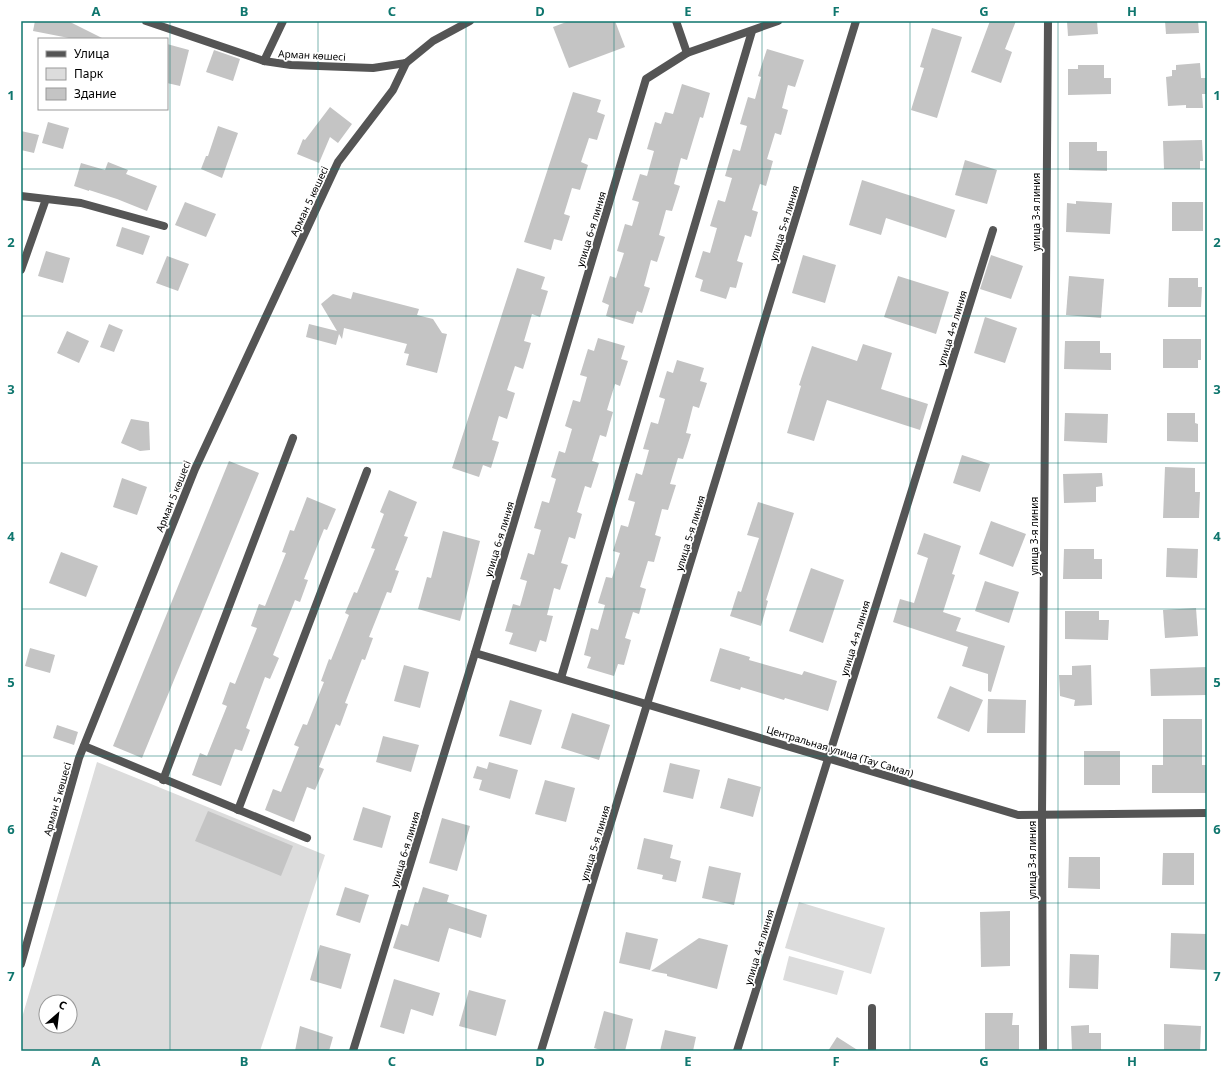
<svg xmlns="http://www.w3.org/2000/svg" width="1228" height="1072" font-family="'Noto Sans',sans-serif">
<rect width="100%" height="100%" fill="#fff"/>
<g fill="#dcdcdc" fill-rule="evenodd">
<path d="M97,762l228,93 -65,196h-239v-30zM46,1002h24v24h-24z"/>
<polygon points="799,902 885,928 871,974 785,948"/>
<polygon points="789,956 844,971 837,995 783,980"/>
</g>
<g fill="#c4c4c4">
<polygon points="35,21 68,21 104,39 74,39 33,31"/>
<polygon points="569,21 615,21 625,47 569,68 553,27"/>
<polygon points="990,21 1016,21 1005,49 1012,52 1001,83 971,72"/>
<polygon points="1067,21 1097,21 1098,34 1068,36"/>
<polygon points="1165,21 1198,21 1199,33 1166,34"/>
<polygon points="932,28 962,37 937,118 911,110 924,68 920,67"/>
<polygon points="167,44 189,50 180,86 167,83"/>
<polygon points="767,49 804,60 795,87 788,85 782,108 788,110 781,135 775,133 767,159 773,161 766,186 760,184 752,210 758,212 751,237 745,235 737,261 743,263 736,288 730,287 726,299 700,291 703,280 695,277 703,251 710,253 717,228 710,226 718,200 725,202 732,178 725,176 733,149 740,151 747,126 740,124 748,97 755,99 761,77 758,76"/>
<polygon points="214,50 240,59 233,81 206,72"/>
<polygon points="1200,63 1201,78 1207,78 1207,94 1202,94 1203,108 1186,108 1186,105 1168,106 1166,77 1172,76 1172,70 1176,70 1176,65"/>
<polygon points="1078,65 1104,65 1104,78 1111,78 1111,94 1068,95 1068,69 1078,69"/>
<polygon points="682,84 710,93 703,118 700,117 687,160 681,158 674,184 680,186 672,211 666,210 659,235 665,237 657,262 651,260 644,286 650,288 642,313 637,311 633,324 606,316 609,305 602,302 610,276 616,278 624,253 617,251 625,224 632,226 639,202 632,200 640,174 647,176 654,151 647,149 655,122 661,124 665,112 673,114"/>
<polygon points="573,92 601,100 597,112 605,115 597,140 589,138 581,162 588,165 580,190 572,188 564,214 570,216 562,241 554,239 551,250 524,242"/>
<polygon points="330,107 352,124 338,143 330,137 319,163 297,154 303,139 305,140"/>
<polygon points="48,122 69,128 63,149 42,143"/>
<polygon points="218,126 238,133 222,178 201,169 206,156 208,156"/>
<polygon points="21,131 39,135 34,153 21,150"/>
<polygon points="1202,140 1203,161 1200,161 1200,169 1164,169 1163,141"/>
<polygon points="1069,142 1097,142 1097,151 1107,151 1107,171 1069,170"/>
<polygon points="965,160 997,170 987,204 955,195"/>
<polygon points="108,162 128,170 126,174 157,186 147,211 117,199 89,190 89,191 74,186 81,163 105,170"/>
<polygon points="862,180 955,210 946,238 886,218 881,235 849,225"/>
<polygon points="1076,201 1112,203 1110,234 1066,232 1067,203 1076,204"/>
<polygon points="185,202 216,214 206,237 175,225"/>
<rect x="1172" y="202" width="31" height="29"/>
<polygon points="122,227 150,236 143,255 116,246"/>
<polygon points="46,251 70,258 63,283 38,276"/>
<polygon points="803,255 836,265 825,303 792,293"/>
<polygon points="991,255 1023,266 1011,299 980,289"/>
<polygon points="167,256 189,264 178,291 156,283"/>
<polygon points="517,268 545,277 541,289 548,291 540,317 532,314 524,341 531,343 523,369 515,366 507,390 515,393 507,419 499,416 492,440 499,442 491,468 483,465 479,477 452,468"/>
<polygon points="898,276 949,292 936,334 884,317"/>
<polygon points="1069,276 1104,279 1101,318 1066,315"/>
<polygon points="1169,278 1198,278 1198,287 1202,287 1201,307 1168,307"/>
<polygon points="353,292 419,309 417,315 433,319 442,333 447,334 437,373 406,365 409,354 404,353 407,344 344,328 342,339 339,334 336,345 306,337 309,324 337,331 321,304 333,294 351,299"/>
<polygon points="985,317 1017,328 1005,363 974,353"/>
<polygon points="109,324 123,330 114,352 100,347"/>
<polygon points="67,331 89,341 79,363 57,353"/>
<polygon points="598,338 625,346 621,359 628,361 620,386 615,384 607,410 613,412 606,437 600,435 592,461 599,463 591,488 585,486 577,512 582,514 575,539 569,537 561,563 568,565 560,590 554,588 547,615 553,616 546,642 540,640 536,652 509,644 513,633 505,631 513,604 520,606 527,581 520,579 528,553 534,555 541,530 534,528 542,501 549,503 556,479 551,477 559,451 565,453 572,429 565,426 573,400 580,402 587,377 580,375 588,349 594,351"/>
<polygon points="1163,339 1201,339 1201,360 1198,360 1198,368 1163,368"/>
<polygon points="1065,341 1100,341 1100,353 1111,353 1111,370 1064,369"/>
<polygon points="863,344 892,353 881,389 928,404 920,430 827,400 814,441 787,433 801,386 799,385 812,346 857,361"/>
<polygon points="677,360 704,368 700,381 707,383 699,408 693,406 686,433 691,434 683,459 678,458 670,484 676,485 668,510 662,509 655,535 661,537 654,562 648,561 640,587 646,589 639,614 633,612 625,638 631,640 624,665 618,664 614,676 587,668 591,657 584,655 591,628 598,630 605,605 598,603 606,577 612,578 620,553 613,551 621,525 628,527 635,502 628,500 636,473 642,475 649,450 643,449 651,422 658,424 665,399 659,397 667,371 673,373"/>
<polygon points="1065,413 1108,414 1107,443 1064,441"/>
<polygon points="1167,413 1195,413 1195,423 1198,424 1198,442 1167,441"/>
<polygon points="131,419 149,422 150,450 140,451 121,443"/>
<polygon points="962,455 990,464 980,492 953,483"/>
<polygon points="229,461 259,473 142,758 113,746"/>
<polygon points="1165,467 1195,468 1195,492 1200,492 1199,518 1163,518"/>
<polygon points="1102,473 1103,486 1096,487 1096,502 1064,503 1063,474"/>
<polygon points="122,478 147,487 137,515 113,507"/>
<polygon points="389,490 417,502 404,536 408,537 395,570 399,571 391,593 387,592 369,637 373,638 365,660 362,659 345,703 348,704 340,726 336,724 319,767 324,769 315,790 307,787 294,822 265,810 273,789 281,792 299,747 294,745 303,724 307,725 324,682 321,681 329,659 331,660 349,615 345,613 354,592 357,593 375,549 371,548 384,514 380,512"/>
<polygon points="307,497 336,509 327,530 324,529 304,579 308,580 300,602 295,600 273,655 279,658 270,679 265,677 246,728 250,730 242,751 235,749 221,786 192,775 200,753 207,756 227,706 222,704 230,682 235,684 257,628 251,626 259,604 265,606 286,553 282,552 290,530 294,531"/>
<polygon points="758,502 794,513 766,600 768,601 761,626 730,616 738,591 741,592 759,538 747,535"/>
<polygon points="991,521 1026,534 1013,567 979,554"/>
<polygon points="443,531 480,541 460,621 418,609 427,577 431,578"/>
<polygon points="924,533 961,546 952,574 955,575 943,612 961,618 956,631 1005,646 991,692 988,691 988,674 962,666 968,647 893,622 900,599 914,603 928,558 917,554"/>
<polygon points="1167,548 1198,549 1197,578 1166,577"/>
<polygon points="1064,549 1094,549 1094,559 1102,559 1102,579 1063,579"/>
<polygon points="61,552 98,566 86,597 49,583"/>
<polygon points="811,568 844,580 823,643 789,631"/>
<polygon points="985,581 1019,592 1009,623 975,611"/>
<polygon points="1196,608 1198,636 1165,638 1163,610"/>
<polygon points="1065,611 1099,611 1099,620 1109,620 1108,640 1065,639"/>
<polygon points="30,648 55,655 50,673 25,666"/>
<polygon points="720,648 750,657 749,660 802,675 804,671 837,681 828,711 785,698 784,700 741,687 740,690 710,681"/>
<polygon points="404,665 429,672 420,708 394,701"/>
<polygon points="1091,665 1092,705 1074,706 1075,700 1060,696 1059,675 1072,675 1072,666"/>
<polygon points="1207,667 1207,695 1151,696 1150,669"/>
<polygon points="950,686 983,700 969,732 937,718"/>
<polygon points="988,699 1026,700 1025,733 987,733"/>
<polygon points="510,700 542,710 531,745 499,736"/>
<polygon points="572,713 610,725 599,760 561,748"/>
<polygon points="1163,719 1202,719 1202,765 1207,765 1207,793 1152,793 1152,765 1163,765"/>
<polygon points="57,725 78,732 74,745 53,738"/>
<polygon points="383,736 419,745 411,772 376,762"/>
<rect x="1084" y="751" width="36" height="34"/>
<polygon points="489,762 518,770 510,799 479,790 482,780 473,778 477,766 487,769"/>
<polygon points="670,763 700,770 693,799 663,792"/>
<polygon points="728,778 761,787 753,817 720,808"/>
<polygon points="545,780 575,788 566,822 535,814"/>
<polygon points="363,807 391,816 382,848 353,840"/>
<polygon points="208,811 293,846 281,876 195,841"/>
<polygon points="442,818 470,826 457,871 429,863"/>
<polygon points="644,838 673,845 670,858 681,861 676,882 662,879 663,875 637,869"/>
<polygon points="1163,853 1194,853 1194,885 1162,885"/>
<polygon points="1069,857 1100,857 1100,889 1068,888"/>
<polygon points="709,866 741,873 734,905 702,898"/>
<polygon points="345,887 369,895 360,923 336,915"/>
<polygon points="423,887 449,895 447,902 487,915 481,938 449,928 439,962 393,948 401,924 408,926 415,902 418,903"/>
<polygon points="1010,911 1010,966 981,967 980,912"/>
<polygon points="626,932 658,939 650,970 619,963"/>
<polygon points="1171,933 1207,934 1206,970 1170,968"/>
<polygon points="699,938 728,945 717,989 667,976 667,974 651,971"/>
<polygon points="320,945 351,954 341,989 310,980"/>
<polygon points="1070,954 1099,955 1098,989 1069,988"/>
<polygon points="394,979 440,993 433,1016 411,1009 404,1034 380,1027"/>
<polygon points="469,990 506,1000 496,1036 459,1026"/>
<polygon points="604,1011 633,1019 625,1051 604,1051 594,1048"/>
<polygon points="985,1013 1013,1013 1012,1025 1019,1025 1019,1051 985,1051"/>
<polygon points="1164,1024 1201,1026 1200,1051 1164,1051"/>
<polygon points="1089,1025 1089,1033 1101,1033 1101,1051 1072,1051 1071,1026"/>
<polygon points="300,1026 333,1037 329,1051 295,1051"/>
<polygon points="665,1030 696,1037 693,1051 660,1051"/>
<polygon points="837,1037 859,1051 828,1051"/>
</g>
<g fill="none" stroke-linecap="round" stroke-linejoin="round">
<g stroke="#555" stroke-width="8">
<polyline points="146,21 264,61 291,65 373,68 406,63 433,41 470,21"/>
<polyline points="676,21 687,53"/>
<polyline points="264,61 283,21"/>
<polyline points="21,196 81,203 164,226"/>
<polyline points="21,270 46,199"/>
<polyline points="475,653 1018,815 1207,813"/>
<polyline points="561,678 752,31"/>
<polyline points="84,746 307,838"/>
<polyline points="163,780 293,438"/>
<polyline points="238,810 367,471"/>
<polyline points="21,964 79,758 195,469 338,162 393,90 406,63"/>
<polyline points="353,1051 475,653 646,79 687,53 778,21"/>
<polyline points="541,1051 856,21"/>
<polyline points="737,1051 993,230"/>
<polyline points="872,1051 872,1008"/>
<polyline points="1043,1051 1042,815 1048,21"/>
</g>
</g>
<path fill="none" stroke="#0f766e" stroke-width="1" stroke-opacity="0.55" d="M170,21v1030M318,21v1030M466,21v1030M614,21v1030M762,21v1030M910,21v1030M1058,21v1030M21,169h1186M21,316h1186M21,463h1186M21,609h1186M21,756h1186M21,903h1186"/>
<g text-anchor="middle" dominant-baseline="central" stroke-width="3.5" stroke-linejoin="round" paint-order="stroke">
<g font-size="10" fill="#000" stroke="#fff">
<text transform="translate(312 55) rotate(3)">Арман көшесі</text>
<text transform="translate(309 201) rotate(-65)">Арман 5 көшесі</text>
<text transform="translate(1036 212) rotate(-90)">улица 3-я линия</text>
<text transform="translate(784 223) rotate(-73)">улица 5-я линия</text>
<text transform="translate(591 229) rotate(-73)">улица 6-я линия</text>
<text transform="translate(952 328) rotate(-73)">улица 4-я линия</text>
<text transform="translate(173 496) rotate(-68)">Арман 5 көшесі</text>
<text transform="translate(690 533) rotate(-73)">улица 5-я линия</text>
<text transform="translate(1034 536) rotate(-90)">улица 3-я линия</text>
<text transform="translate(499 539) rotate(-73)">улица 6-я линия</text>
<text transform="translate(855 638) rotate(-73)">улица 4-я линия</text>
<text transform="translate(840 751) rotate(17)">Центральная улица (Тау Самал)</text>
<text transform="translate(57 799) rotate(-74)">Арман 5 көшесі</text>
<text transform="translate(595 843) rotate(-73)">улица 5-я линия</text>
<text transform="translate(405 849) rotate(-73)">улица 6-я линия</text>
<text transform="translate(1032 860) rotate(-90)">улица 3-я линия</text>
<text transform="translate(759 947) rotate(-73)">улица 4-я линия</text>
</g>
</g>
<rect width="1228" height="1072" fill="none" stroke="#ffffff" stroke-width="44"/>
<rect x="38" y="38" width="130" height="72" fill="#ffffff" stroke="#999999"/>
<rect x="46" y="51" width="20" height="6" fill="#555555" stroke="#999999"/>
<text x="74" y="58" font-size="12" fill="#000000">Улица</text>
<rect x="46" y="68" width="20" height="12" fill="#dcdcdc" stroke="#999999"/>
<text x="74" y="78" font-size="12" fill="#000000">Парк</text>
<rect x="46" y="88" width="20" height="12" fill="#c4c4c4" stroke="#999999"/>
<text x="74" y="98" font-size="12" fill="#000000">Здание</text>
<g transform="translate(58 1014) rotate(28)"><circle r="19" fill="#ffffff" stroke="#999999"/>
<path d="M0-3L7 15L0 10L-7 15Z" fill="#000000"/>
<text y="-6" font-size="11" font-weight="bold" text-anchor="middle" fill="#000000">С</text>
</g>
<rect x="22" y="22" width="1184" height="1028" fill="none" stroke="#0f766e" stroke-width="1.5"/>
<g font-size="13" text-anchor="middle" font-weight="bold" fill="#0f766e">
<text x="96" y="16">A</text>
<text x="244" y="16">B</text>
<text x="392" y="16">C</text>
<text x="540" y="16">D</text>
<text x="688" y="16">E</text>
<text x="836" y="16">F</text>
<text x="984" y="16">G</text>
<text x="1132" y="16">H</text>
<text x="11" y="100">1</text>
<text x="1217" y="100">1</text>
<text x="11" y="247">2</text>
<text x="1217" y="247">2</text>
<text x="11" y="394">3</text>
<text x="1217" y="394">3</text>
<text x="11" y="541">4</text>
<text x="1217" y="541">4</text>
<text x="11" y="687">5</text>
<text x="1217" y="687">5</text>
<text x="11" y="834">6</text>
<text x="1217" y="834">6</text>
<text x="11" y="981">7</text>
<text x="1217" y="981">7</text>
<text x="96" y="1066">A</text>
<text x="244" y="1066">B</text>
<text x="392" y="1066">C</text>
<text x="540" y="1066">D</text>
<text x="688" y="1066">E</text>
<text x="836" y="1066">F</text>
<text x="984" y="1066">G</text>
<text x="1132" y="1066">H</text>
</g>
</svg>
